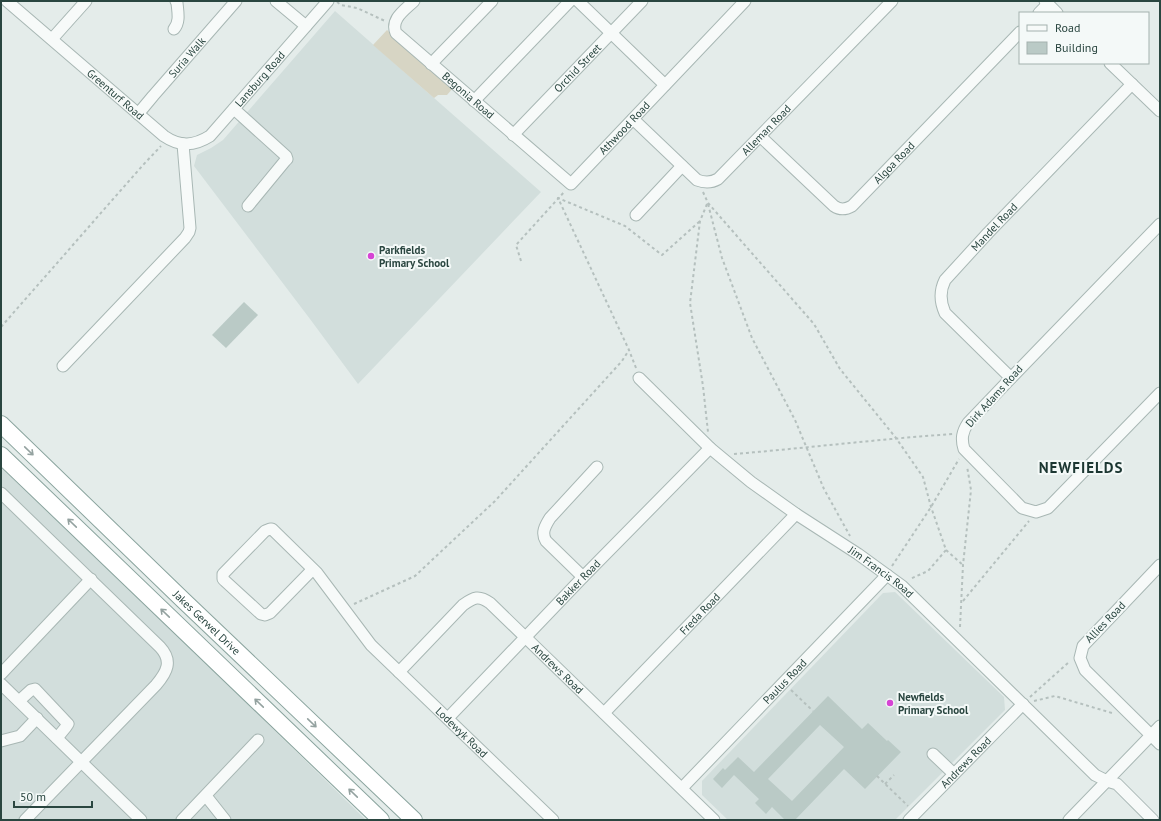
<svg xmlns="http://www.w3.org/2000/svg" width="1161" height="821" font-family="'PT Sans',sans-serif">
<rect width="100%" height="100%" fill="#e4ecea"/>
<g fill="#d2dedc">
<polygon points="335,11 541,192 358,384 310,319 194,166 197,155 211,148 223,140"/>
<polygon points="1,462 366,820 1,820"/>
<polygon points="895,592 1004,697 1005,710 895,820 728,820 702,795 702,781 883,593"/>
</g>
<polygon fill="#d7d5c4" points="387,30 453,88 447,95 438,95 434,98 373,45"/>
<g fill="#bacac6" fill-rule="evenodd">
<polygon points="244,302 258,315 226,348 212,335"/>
<path d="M828,696l34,33 6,-6 19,18 1,-1 13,12 -36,37 -21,-20 -49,51h-10l-13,-13 -6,7 -11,-11 4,-4 -25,-24 -12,13 -9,-9 10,-11 2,2 13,-13 16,15zM820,725l24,22 -52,54 -24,-22z"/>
</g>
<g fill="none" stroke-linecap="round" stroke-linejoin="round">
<g stroke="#a8b7b4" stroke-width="13">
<g id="minor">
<path id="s1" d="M7,1l157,135c16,11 30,10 46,0l118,-135"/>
<polyline points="276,1 306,26"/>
<path id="s2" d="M414,1c-9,9 -24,18 -18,32l175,151 174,-183"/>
<polyline points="578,1 665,85"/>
<polyline points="1045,1 1057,13"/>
<polyline points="1039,13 1048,4"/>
<path d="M174,29c6,-7 4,-16 3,-26l-1,-2"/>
<polyline points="52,39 86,1"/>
<polyline points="1110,63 1160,111"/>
<polyline points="431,64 492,1"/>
<polyline points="474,101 570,1"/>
<polyline points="234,109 286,156 287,159 285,161 248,206"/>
<path id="s3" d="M138,114l15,-18 83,-95"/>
<path id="s4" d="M633,119l64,61c8,3 14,3 21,-1l174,-178"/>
<path id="s5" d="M513,135l129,-134"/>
<path id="s6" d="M761,137l73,69c6,4 11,4 18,0l168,-174"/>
<polyline points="636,215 682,166"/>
<path d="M1160,224l-149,154 -43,45c-6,9 -7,16 -4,26l58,59 14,4 12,-4 112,-115"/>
<polyline points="63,366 185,238 189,232 190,228 183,144"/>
<path id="s7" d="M639,378l71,70 41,34 45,32 62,40 44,32 193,189 12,6 10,3 36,36"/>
<path id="s8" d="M1011,378l-66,-65c-5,-11 -5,-23 0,-33l43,-47 144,-149"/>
<path d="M1,493l159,154c13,14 7,25 -4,38l-131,135"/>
<polyline points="1160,565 1083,646 1080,658 1085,670 1160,744"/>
<path id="s9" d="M313,569l-43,44 -5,2 -4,-1 -36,-33 -2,-2v-5l42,-43 5,-2h2l45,44 54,72 182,175"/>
<path d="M583,577l-37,-36c-5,-8 -1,-15 4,-23l47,-51"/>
<path id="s10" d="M399,672l64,-67c11,-8 16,-10 27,-2l224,217"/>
<polyline points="1,674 91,579"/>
<polyline points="1,684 141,820"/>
<polyline points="19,701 31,690 35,689 68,724 66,727 57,738"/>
<path id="s11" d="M604,713l192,-199"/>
<path id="s12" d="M448,718l135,-141 127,-129"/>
<polyline points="1,741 20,736 37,718"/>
<polyline points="933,754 954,774"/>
<path id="s13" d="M682,788l205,-213"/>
<polyline points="206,796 225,820"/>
<polyline points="182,820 258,740"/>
<path id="s14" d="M909,820l114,-116"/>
<polyline points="1069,820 1160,726"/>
</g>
</g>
<g stroke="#8aa49e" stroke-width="18">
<g id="highway">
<path id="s15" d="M1,424l182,176 231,220"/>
<polyline points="1,455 381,820"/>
</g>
</g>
<g stroke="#b5c0be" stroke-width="2" stroke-dasharray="3 3" stroke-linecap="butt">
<polyline points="337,2 341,5 357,8 385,21"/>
<polyline points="703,192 708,203 814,324 840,369 896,438 923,477 931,507 946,550 928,571 910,579"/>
<polyline points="707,204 700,221 690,303 703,386 708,432"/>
<polyline points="708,204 722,258 752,338 795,420 824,489 850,536"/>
<polyline points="521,261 516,245 565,191"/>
<polyline points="1,327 143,165 161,146"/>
<polyline points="636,368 629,350 558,198 625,226 662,255 700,221"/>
<path d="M734,454c73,-6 146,-15 219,-20"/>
<polyline points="946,550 963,565"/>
<polyline points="892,566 931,507 959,459"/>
<polyline points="963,601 1029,521"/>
<polyline points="354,604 415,576 495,501 622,361 629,350"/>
<polyline points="960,627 963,565 971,490 967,466"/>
<polyline points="791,690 813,711"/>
<polyline points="1030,697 1070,661"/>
<polyline points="1034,701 1055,696 1112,713"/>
<polyline points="877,776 908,806"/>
<polyline points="885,784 894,775"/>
</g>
<use href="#minor" stroke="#f7faf9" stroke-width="11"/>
<use href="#highway" stroke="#fff" stroke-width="16"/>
</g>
<defs><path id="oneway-shaft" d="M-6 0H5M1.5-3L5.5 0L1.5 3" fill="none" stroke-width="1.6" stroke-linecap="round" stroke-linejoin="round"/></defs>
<g stroke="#94a2a0">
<use href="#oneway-shaft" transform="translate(29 451) rotate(44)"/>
<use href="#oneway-shaft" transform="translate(72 523) rotate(-136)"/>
<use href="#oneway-shaft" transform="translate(165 613) rotate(-136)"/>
<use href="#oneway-shaft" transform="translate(259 703) rotate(-136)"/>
<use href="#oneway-shaft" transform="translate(312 723) rotate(44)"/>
<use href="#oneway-shaft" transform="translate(353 793) rotate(-136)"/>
</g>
<g fill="#d644d4" stroke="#f4f9f8" stroke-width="1.5">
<circle cx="371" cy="256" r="4"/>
<circle cx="890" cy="703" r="4"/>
</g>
<g text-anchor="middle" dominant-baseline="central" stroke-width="4" stroke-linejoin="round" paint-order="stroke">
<g font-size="11" fill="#2a4640" stroke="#f4f9f8">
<text stroke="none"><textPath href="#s3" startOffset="75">Suria Walk</textPath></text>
<text stroke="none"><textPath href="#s5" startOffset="93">Orchid Street</textPath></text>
<text stroke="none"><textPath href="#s1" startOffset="332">Lansburg Road</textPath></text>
<text stroke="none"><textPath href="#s1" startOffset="143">Greenturf Road</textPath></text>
<text stroke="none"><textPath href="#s2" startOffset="135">Begonia Road</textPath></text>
<text stroke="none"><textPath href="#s2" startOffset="348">Athwood Road</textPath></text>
<text stroke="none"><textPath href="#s4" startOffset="179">Alleman Road</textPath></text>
<text stroke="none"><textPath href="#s6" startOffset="180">Algoa Road</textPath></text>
<text stroke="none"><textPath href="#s8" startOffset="199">Mandel Road</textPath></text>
<text transform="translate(994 396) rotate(-48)">Dirk Adams Road</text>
<text stroke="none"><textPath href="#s7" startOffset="311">Jim Francis Road</textPath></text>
<text stroke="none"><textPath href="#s12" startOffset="188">Bakker Road</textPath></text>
<text stroke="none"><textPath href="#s11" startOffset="138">Freda Road</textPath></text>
<text transform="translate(1105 622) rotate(-46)">Allies Road</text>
<text stroke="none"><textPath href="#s15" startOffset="286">Jakes Gerwel Drive</textPath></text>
<text stroke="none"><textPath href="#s10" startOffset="217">Andrews Road</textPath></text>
<text stroke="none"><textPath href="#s13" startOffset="148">Paulus Road</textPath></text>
<text stroke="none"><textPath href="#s9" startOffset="474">Lodewyk Road</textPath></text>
<text stroke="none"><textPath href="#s14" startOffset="81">Andrews Road</textPath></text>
</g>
<g font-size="11" font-weight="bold" fill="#2a4640" stroke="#f4f9f8" text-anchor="start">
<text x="379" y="250">Parkfields<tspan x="379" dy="13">Primary School</tspan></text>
<text x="898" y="697">Newfields<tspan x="898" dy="13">Primary School</tspan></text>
</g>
<g font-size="15" font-weight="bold" letter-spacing="1" fill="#1c3732" stroke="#f4f9f8">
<text x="1081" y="467">NEWFIELDS</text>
</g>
</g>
<rect width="1161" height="821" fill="none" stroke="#2a4640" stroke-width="4"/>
<rect x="1019" y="12" width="130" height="52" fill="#f4f9f8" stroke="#a3b1ae"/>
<rect x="1027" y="25" width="20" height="6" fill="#f7faf9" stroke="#a3b1ae"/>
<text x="1055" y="32" font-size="12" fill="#2a4640">Road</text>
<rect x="1027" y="42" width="20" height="12" fill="#bacac6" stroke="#a3b1ae"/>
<text x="1055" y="52" font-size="12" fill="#2a4640">Building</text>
<path d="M14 801v6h78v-6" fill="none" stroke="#2a4640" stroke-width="2"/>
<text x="20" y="801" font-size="12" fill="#2a4640" stroke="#f4f9f8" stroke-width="3" paint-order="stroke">50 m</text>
</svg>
